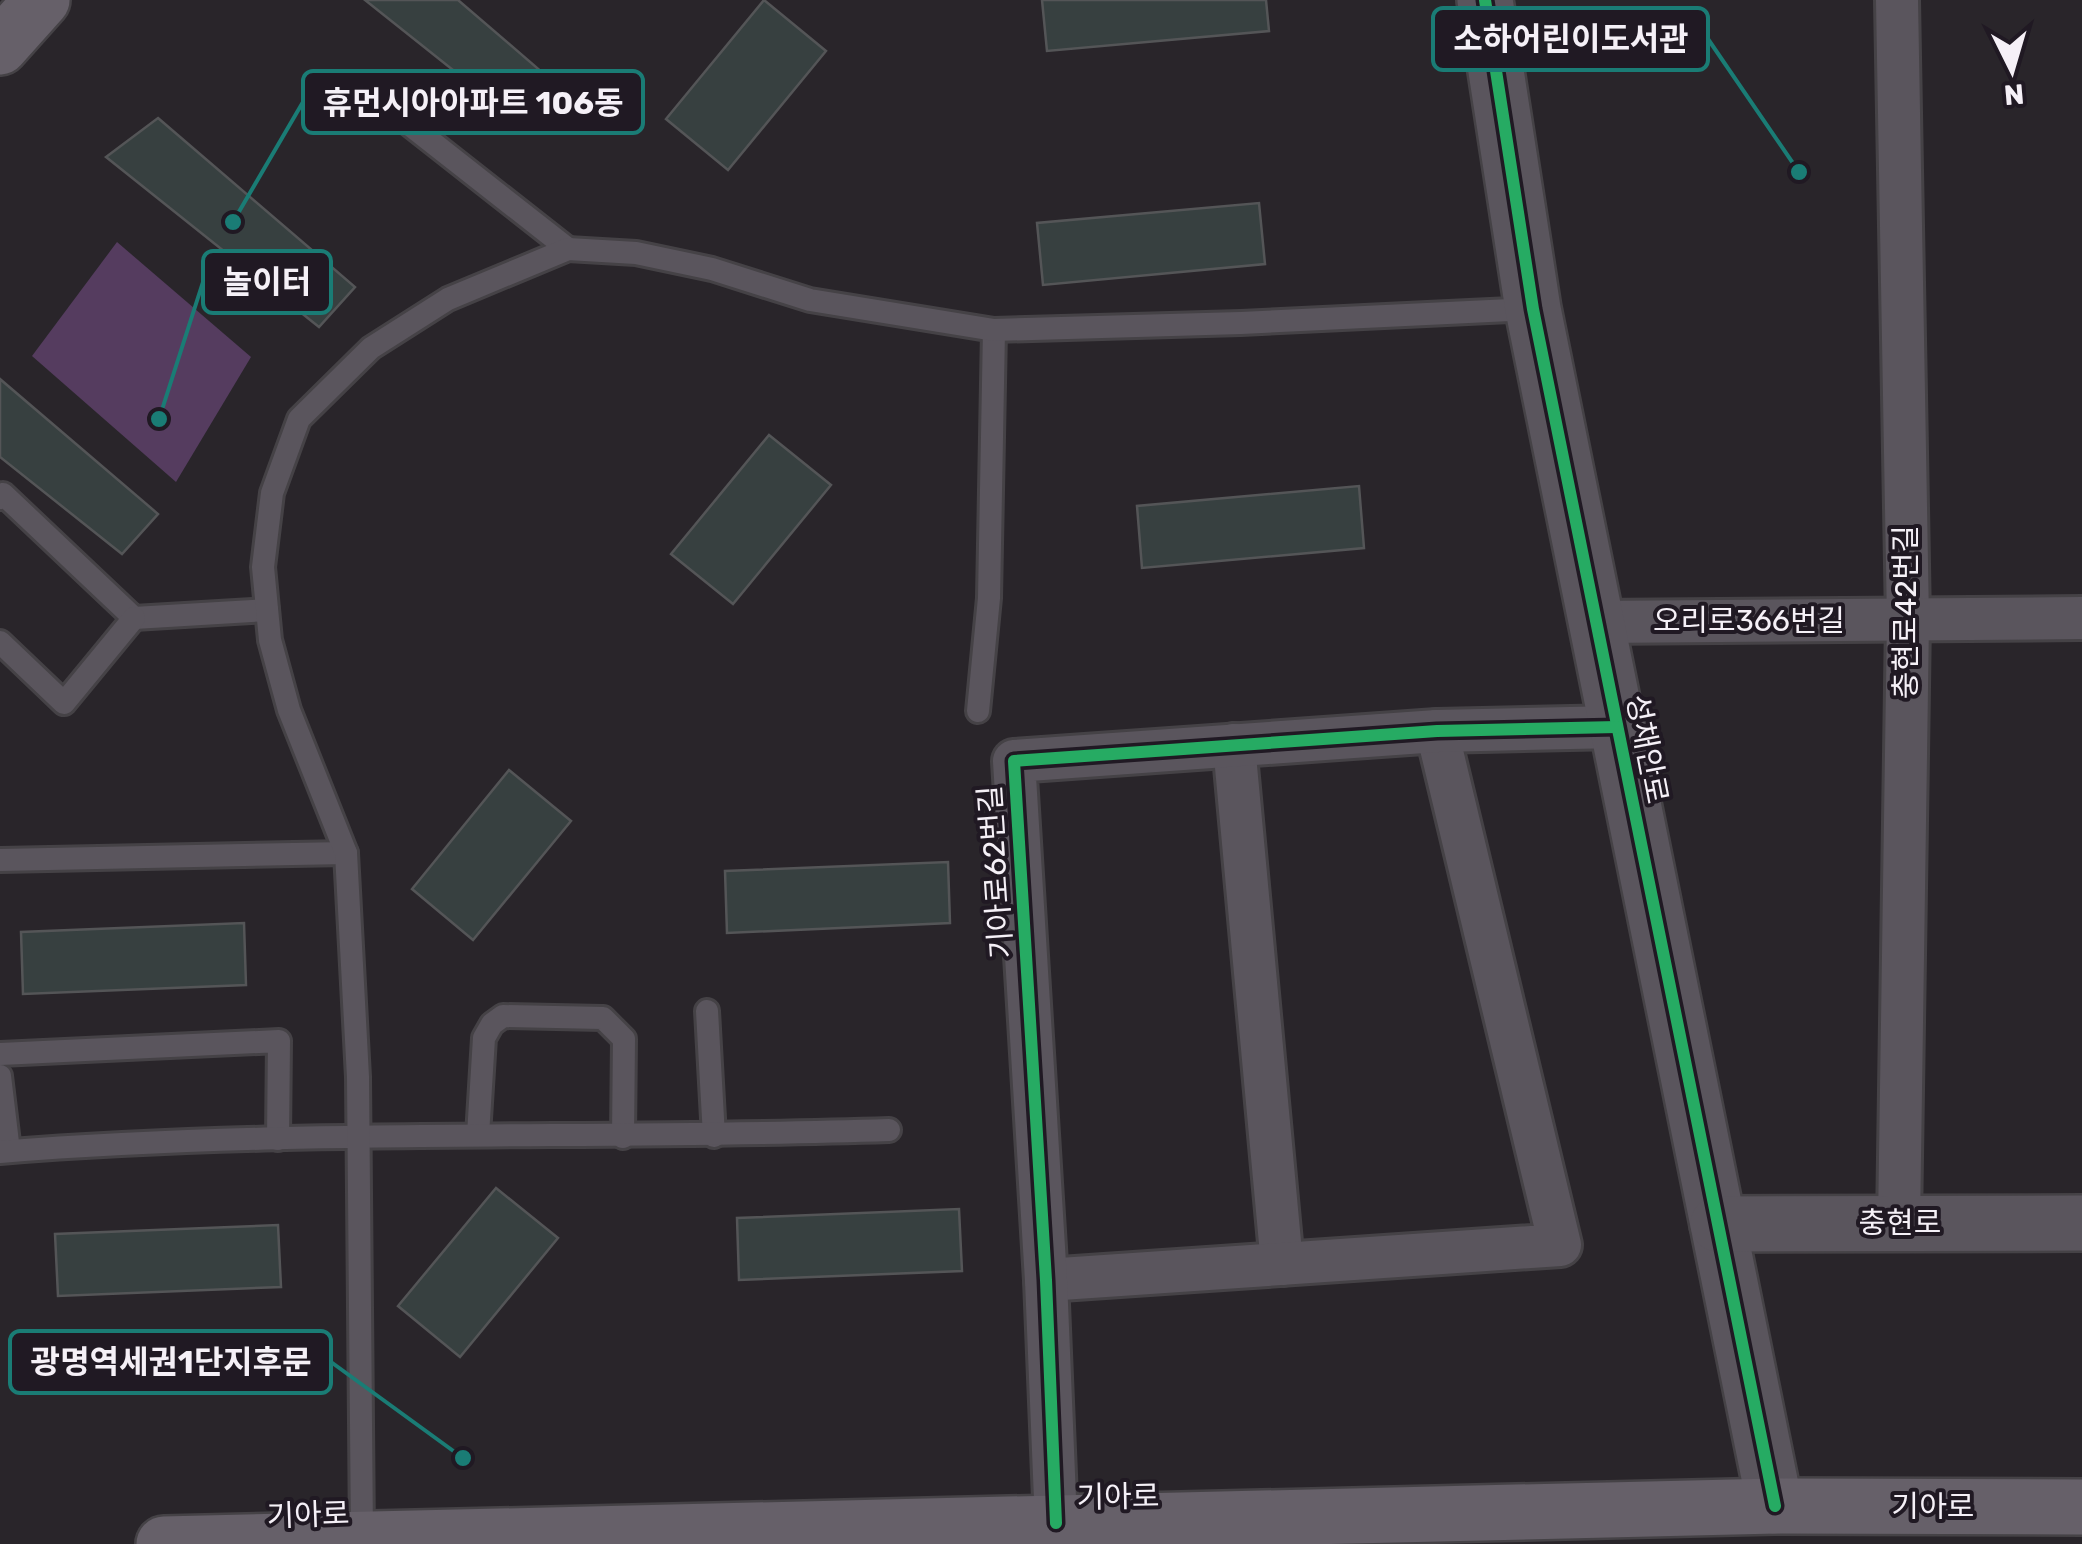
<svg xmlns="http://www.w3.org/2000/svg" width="2082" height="1544" font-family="Rubik,'Noto Sans KR',sans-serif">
<rect width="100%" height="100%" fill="#29252a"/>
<polygon fill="#553c5f" points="117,242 251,357 176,482 32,356"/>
<g fill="#374040" stroke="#545557" stroke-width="2.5">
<polygon points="365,0 458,0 543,73 507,113"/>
<polygon points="764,0 826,51 728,170 666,119"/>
<polygon points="1042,0 1266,0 1269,31 1047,51"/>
<polygon points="158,118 355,287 319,327 106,157"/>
<polygon points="1259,203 1265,264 1043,285 1037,223"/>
<polygon points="0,379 158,514 122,554 0,457"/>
<polygon points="769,435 831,485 733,604 671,554"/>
<polygon points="1359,486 1364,548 1142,568 1137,506"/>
<polygon points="509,770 571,821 473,940 412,889"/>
<polygon points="948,862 950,923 727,933 725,871"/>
<polygon points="244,923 246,985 23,994 21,932"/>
<polygon points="496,1188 558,1238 460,1357 398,1306"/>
<polygon points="959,1209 962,1271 739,1280 737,1218"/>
<polygon points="278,1225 281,1287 58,1296 55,1234"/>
</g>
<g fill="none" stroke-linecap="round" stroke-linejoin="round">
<g stroke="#454246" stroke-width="28">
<g id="service">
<polyline points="405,121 568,249"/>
<polyline points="0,498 3,494 134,618 267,610"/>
<polyline points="0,642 64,703 134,618"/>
<polyline points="978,711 989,598 994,330"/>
<polyline points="0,860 346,853"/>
<polyline points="707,1011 714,1136"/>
<polyline points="0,1054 279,1041 278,1139"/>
<polyline points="0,1076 9,1151"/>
<polyline points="478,1135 484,1038 492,1024 503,1016 603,1018 624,1039 623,1137"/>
<path d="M0,1152c296,-24 593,-12 889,-22"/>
<polyline points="362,1538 358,1077 346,853 289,710 270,640 263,567 272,493 299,419 371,348 448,299 568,249 636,253 712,269 810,300 994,330 1241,323 1533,309"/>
</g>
</g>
<g stroke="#454246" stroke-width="48">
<g id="minor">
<polyline points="1897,0 1908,620 1899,1224"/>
<polyline points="1596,622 2082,618"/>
<polyline points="1234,745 1282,1264"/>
<polyline points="1046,1280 1560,1245 1437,731"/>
<polyline points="1056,1523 1046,1280 1014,761 1437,731 1617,727"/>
</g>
</g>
<g stroke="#454246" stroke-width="60">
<g id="tertiary">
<polyline points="1485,0 1533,309 1775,1506"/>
<polyline points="1718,1224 2082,1223"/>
</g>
</g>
<g stroke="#454246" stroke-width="60">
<g id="secondary">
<polyline points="0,47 42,0"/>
<polyline points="164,1544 1775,1506 2082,1507"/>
</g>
</g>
<use href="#service" stroke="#5a555d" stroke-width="22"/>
<use href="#minor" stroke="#5a555d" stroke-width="42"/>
<use href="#tertiary" stroke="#5a555d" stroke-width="55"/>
<use href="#secondary" stroke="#666069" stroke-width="55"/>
<g stroke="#201923" stroke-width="19">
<g id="cycleway">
<polyline points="1485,0 1533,309 1775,1506"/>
<polyline points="1056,1523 1046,1280 1014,761 1437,731 1617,727"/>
</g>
</g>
<use href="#cycleway" stroke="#26ab63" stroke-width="12"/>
</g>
<g text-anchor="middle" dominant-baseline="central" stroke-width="8" stroke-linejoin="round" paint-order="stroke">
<g font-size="30" fill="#f5f0f7" stroke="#201923">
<text transform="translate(1906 612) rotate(-90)">충현로42번길</text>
<text x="1749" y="621">오리로366번길</text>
<text transform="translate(1647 749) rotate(79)">성채안로</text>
<text transform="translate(996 872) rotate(-94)">기아로62번길</text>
<text x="1900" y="1223">충현로</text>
<text transform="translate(1118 1497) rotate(-1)">기아로</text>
<text x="1933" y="1507">기아로</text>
<text transform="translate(308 1515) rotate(-2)">기아로</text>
</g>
</g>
<path fill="none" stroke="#1a7c75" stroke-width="4" d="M1799 172L1708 39M233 222L303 102M159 419L203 282M463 1458L331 1362"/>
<g fill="#1a7c75" stroke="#201923" stroke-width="4">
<circle cx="1799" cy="172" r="10"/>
<circle cx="233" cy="222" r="10"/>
<circle cx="159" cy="419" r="10"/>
<circle cx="463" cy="1458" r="10"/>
</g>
<g fill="#201923" stroke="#1a7c75" stroke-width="4">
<rect x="1433" y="8" width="275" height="62" rx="10"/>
<rect x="303" y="71" width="340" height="62" rx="10"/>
<rect x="203" y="251" width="128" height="62" rx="10"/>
<rect x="10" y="1331" width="321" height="62" rx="10"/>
</g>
<g font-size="32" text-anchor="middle" font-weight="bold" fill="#f5f0f7">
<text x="1571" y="50">소하어린이도서관</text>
<text x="473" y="114">휴먼시아아파트 106동</text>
<text x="267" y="293">놀이터</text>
<text x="171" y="1373">광명역세권1단지후문</text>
</g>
<g transform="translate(2012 70) rotate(175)" stroke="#201923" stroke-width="8" paint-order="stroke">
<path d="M0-8L18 38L0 25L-18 38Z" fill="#f5f0f7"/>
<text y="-15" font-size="28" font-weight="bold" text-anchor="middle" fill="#f5f0f7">N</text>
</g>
</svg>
